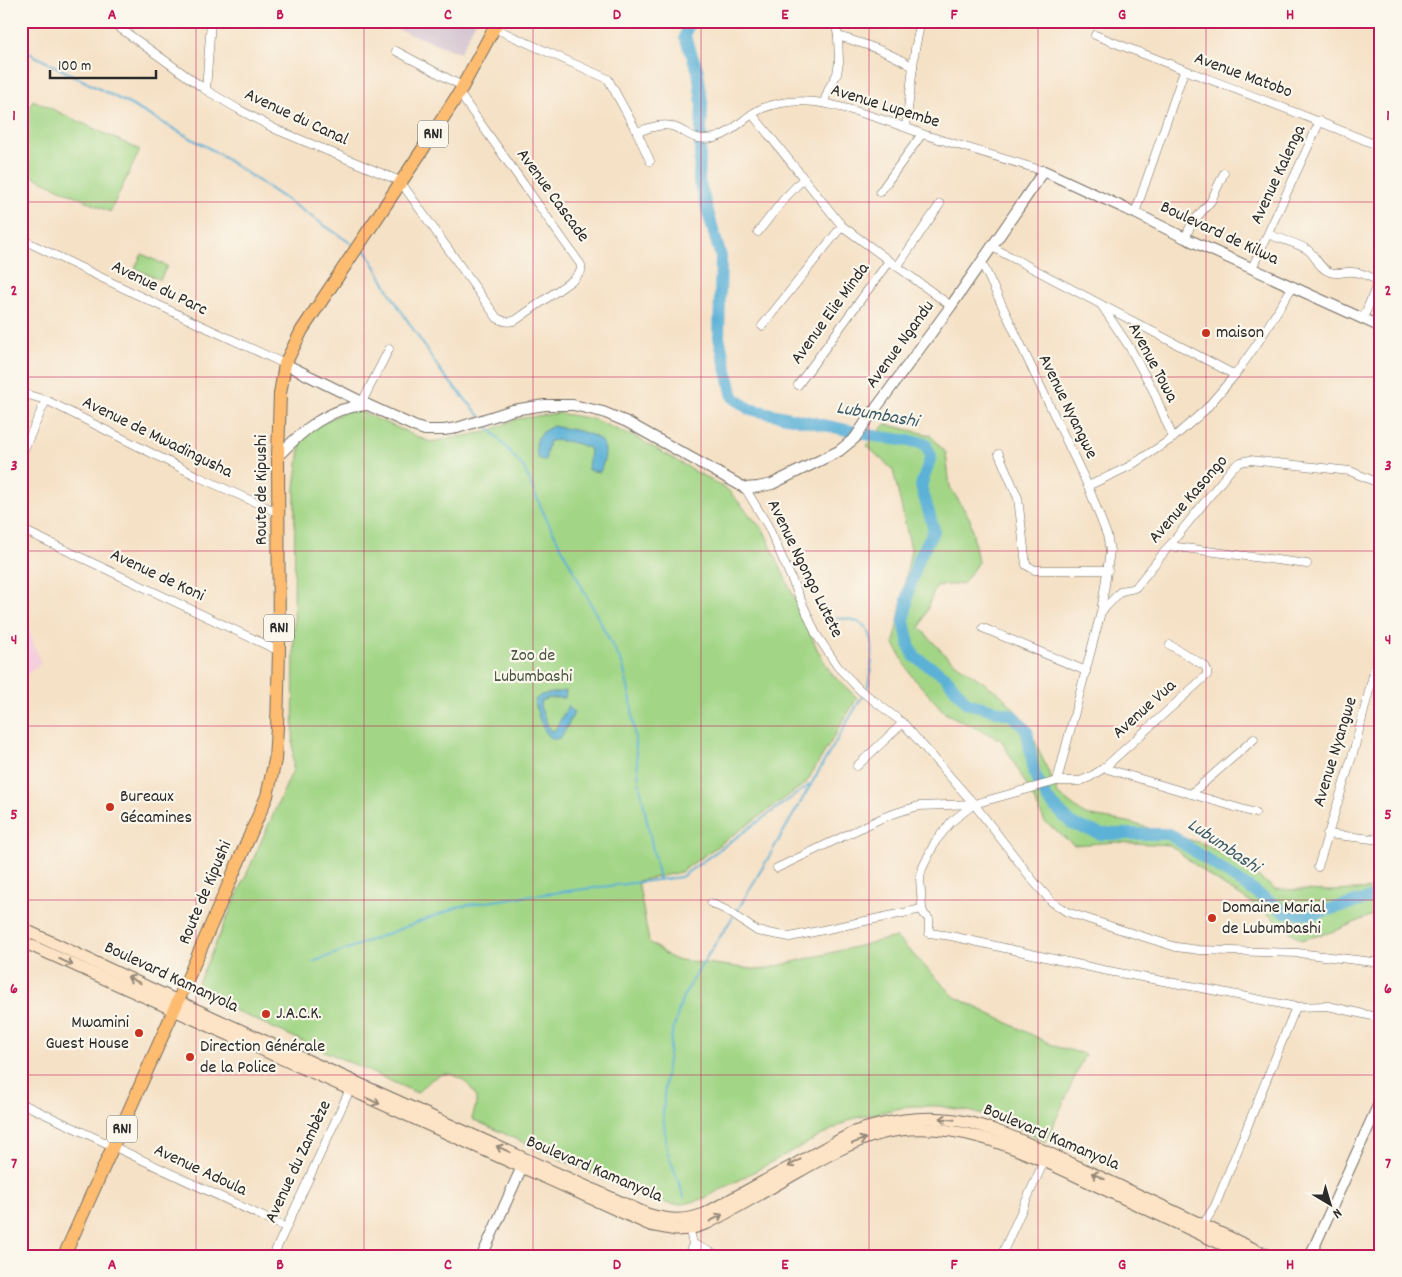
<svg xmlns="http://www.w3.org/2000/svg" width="1402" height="1277" font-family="Dekko,sans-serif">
<rect width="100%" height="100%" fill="#fbf7ec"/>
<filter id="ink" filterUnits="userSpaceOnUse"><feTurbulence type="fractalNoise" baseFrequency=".02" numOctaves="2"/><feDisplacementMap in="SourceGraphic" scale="10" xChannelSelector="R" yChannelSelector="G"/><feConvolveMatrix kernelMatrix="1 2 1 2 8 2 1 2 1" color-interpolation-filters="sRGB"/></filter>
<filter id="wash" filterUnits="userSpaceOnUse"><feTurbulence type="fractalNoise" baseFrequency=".0096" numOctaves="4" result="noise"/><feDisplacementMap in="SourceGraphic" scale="20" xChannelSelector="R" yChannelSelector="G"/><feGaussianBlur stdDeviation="1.12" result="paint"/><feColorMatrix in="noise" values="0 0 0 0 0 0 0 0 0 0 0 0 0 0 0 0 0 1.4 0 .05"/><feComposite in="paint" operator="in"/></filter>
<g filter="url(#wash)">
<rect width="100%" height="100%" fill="#f5e1c6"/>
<polygon fill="#f4cfdd" points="21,609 41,663 21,679"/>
<polygon fill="#d0bdcd" points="376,21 476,21 460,53"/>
<g fill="#a2d686" stroke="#668058">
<polygon points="33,100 140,150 110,212 21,171 21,124"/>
<polygon points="142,254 167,266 160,280 135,268"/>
<path d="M352,408l78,34 57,-10 29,-13 43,-6 34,6 46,20 89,51 36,41 54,120 13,22 26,25 -51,85 -125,89 -43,9 11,61 24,17 87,11 136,-33 59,60 102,50 28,7 -39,88 -35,-18 -38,-12 -34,-6h-30l-57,13 -147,79c-25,9 -32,7 -57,1l-176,-80c1,-5 5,-14 4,-19 0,-6 -6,-14 -10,-17 -20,-18 -34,-6 -49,10l-223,-101 99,-222 2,-282 7,-55z"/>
<polygon points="885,424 930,435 946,453 950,487 970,519 978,562 963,584 936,586 920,628 947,657 1000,694 1027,723 1058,794 1085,815 1128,822 1204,844 1234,859 1275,889 1330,891 1381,889 1381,915 1370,916 1335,931 1301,940 1265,912 1208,875 1170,845 1115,842 1074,845 1045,822 1029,789 1001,740 945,713 911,675 894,644 911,549 893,470 867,446"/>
</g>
<g fill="#5bb1d7" stroke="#436e81">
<path d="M553,426c16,4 52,5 52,26 0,7 -3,14 -5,20l-12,-2 2,-21c-10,-6 -29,-10 -41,-8l-4,20 -7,-3c-5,-17 0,-25 15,-32z"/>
<path d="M566,691l-1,7h-17l-7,3 -1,5 10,25 5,-1 13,-24 6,7c-4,7 -8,18 -14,24 -13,12 -25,-28 -25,-37l6,-5z"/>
</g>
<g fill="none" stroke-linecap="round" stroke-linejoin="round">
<g stroke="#5bb1d7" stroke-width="2">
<polyline points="21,49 129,104 214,151 352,244"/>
<polyline points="361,249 367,252 396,303 442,373 481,417"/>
<polyline points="485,423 524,468 544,514 623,666 631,700 639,781 659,880"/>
<path d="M826,619c55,-6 49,27 42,68l-3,4"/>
<polyline points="736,913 863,695"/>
<polyline points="313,962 461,906 513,898 681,877 809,785"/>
<polyline points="684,1197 667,1151 663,1114 665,1080 672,1034 682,999 704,961 733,917"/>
</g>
<polyline stroke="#5bb1d7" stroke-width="12" points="689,21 685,37 698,71 702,103 699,181 721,257 719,337 733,397 749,409 880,437 925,443 931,456 921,486 934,530 919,558 909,589 904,622 910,648 915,657 945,676 967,703 1012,715 1027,731 1034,773 1048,800 1072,824 1101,834 1169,834 1285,912 1314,914 1374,897 1381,896"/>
</g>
</g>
<g filter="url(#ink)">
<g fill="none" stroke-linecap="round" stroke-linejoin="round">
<g stroke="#726b61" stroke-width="9">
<g id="minor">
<path d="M110,21l96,69 32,19 37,20 125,52 97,137c7,4 12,5 19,2l58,-41 7,-8v-6l-122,-172"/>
<polyline points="577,21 579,22"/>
<polyline points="494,28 608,79 637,132 650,161"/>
<path d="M1095,35c95,38 191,72 286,112"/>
<path d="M838,36c27,8 52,16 75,31"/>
<polyline points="396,51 462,86"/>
<polyline points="206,90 211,21"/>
<polyline points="824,102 829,88 837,74 839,62 838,36 835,21"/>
<polyline points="752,114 842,226 951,306"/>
<polyline points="906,127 915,49 921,21"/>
<path d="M637,132c10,-3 24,-9 34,-6 18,5 19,16 43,12 19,-4 31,-23 49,-30 37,-14 69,-4 105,7 18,6 36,11 54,19l122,37"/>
<polyline points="880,192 922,134"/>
<polyline points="1135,213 1184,71"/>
<polyline points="758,232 784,199 803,179"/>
<path d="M1268,234c13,6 28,8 40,16 8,6 11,19 22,22 7,3 15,-1 23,0 9,0 17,5 26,9"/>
<polyline points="1185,238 1192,223 1211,201 1224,173"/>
<polyline points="21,239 196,323 285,364"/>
<polyline points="992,247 1235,375"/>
<polyline points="981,261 1088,486 1107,535 1110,551 1101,612 1057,781"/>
<polyline points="897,267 940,204"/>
<polyline points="1252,268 1320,121"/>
<polyline points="1102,306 1130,348 1153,390 1173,438"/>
<polyline points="1363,319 1380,277"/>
<polyline points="762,326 842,226"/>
<polyline points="798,385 889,261"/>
<polyline points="21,393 46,400 199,477 279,513"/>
<polyline points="362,402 389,349"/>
<polyline points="999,454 1018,498 1026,565 1035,570 1108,570"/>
<polyline points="21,456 46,400"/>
<polyline points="1088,486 1130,466 1173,438 1205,410 1235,375 1257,344 1293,286"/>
<polyline points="745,488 768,526 816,634 838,667 860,690 903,723 974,804 1035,883 1052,902 1067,912 1122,930 1176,947 1199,950 1298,953 1381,963"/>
<polyline points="21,529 279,651"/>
<polyline points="1169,546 1307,564"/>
<path d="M1102,611l18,-19c6,-4 11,-1 16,-5l97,-120 8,-5 9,-2 100,11 31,13"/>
<polyline points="983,628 1086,671"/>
<polyline points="1170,645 1205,666 1207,670 1207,675 1104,768 1090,777 1080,781 1057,781 974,804 951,822 935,842 922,869 920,877 922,909 924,914 929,919 929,933 951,936 1103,970 1207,989 1296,1007 1328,1006 1381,1018"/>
<polyline points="857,766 903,723"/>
<polyline points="1104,768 1255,813"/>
<polyline points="1191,794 1254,739"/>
<polyline points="1327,834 1381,840"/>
<polyline points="1318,867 1354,750 1381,644"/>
<polyline points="777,868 884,817 905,810 919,806 974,804"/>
<polyline points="711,903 726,910 757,931 790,937 922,909"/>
<polyline points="21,1103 285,1227"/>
<polyline points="1203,1225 1215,1206 1296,1007"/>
<polyline points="693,1244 719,1256"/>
<polyline points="273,1256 352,1085"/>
<polyline points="688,1256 693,1244 689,1227"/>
<polyline points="1001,1256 1046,1157"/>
</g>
</g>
<g stroke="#726b61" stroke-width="12">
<g id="tertiary">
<polyline points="285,364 368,405 416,427 425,430 444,430 457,428 513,410 545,405 573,405 603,412 627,422 745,488 758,487 772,484 839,451 855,438 865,423 951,306 1044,171 1135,213 1185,238 1381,327"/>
<path d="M278,456c25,-26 51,-49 89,-51"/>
<polyline points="482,1256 525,1160"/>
<polyline points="1310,1256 1381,1099"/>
</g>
</g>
<g stroke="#726b61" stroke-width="13">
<g id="secondary">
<path d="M21,928l206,96 420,190c20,6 36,8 57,0l150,-82c34,-11 66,-17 101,-12 42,6 90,32 128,49 62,29 124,58 186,87"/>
<path d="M21,941l629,284 26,5 14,-1 18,-6c31,-16 62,-35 92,-52 25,-14 49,-28 76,-36 81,-23 158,22 230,55 47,22 94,44 141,66"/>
</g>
</g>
<g stroke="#726b61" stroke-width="14">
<polyline id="trunk" points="64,1256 178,1001 267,796 275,760 277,727 279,651 278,456 280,394 285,364 302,330 423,149 459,93 498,21"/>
</g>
<use href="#minor" stroke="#fff" stroke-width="8"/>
<use href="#tertiary" stroke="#fff" stroke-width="10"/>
<use href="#secondary" stroke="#fee4c6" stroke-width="11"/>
<use href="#trunk" stroke="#fdbc70" stroke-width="12"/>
</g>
<defs><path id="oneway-shaft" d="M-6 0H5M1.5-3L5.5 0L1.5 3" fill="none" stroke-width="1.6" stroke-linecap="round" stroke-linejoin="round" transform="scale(1.25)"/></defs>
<g stroke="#948878">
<use href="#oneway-shaft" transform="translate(66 962) rotate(25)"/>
<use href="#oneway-shaft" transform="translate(134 980) rotate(-154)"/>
<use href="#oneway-shaft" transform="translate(373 1101) rotate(24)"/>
<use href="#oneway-shaft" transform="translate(947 1119) rotate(-174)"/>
<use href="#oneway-shaft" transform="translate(859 1141) rotate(-21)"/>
<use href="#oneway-shaft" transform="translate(503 1149) rotate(-156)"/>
<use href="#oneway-shaft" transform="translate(794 1163) rotate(151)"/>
<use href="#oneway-shaft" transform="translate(1098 1176) rotate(-155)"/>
<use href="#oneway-shaft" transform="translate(716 1218) rotate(-28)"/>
</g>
</g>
<path fill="none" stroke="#c2185b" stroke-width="1" stroke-opacity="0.55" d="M196,21v1235M364,21v1235M533,21v1235M701,21v1235M869,21v1235M1038,21v1235M1206,21v1235M21,202h1360M21,377h1360M21,551h1360M21,726h1360M21,900h1360M21,1075h1360"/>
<g fill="#c8321e" stroke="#fbf7ec" stroke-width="2">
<circle cx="1206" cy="333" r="5"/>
<circle cx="110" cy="807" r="5"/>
<circle cx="1212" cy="918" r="5"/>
<circle cx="266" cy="1014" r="5"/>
<circle cx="139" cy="1033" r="5"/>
<circle cx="190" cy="1057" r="5"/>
</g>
<g text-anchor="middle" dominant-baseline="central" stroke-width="4.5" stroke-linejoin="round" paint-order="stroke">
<g fill="#fbf7ec" stroke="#696865" stroke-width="1">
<rect x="418" y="120.5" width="30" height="27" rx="4"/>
<rect x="264" y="614.5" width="30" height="27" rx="4"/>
<rect x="107" y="1115.5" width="30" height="27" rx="4"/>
</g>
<g font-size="16" font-weight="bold" fill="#2b2b2b">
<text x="433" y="134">RN1</text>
<text x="279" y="628">RN1</text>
<text x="122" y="1129">RN1</text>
</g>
<g font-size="18" fill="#2b2b2b" stroke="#fbf7ec">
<text transform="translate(1243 76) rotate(20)">Avenue Matobo</text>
<text transform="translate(885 107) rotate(17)">Avenue Lupembe</text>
<text transform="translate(296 118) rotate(25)">Avenue du Canal</text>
<text transform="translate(1279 175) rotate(-65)">Avenue Kalenga</text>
<text transform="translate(552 196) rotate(54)">Avenue Cascade</text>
<text transform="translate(1219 234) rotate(25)">Boulevard de Kilwa</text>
<text transform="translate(159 289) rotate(26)">Avenue du Parc</text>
<text transform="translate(831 314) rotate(-54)">Avenue Elie Minda</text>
<text transform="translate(901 345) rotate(-54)">Avenue Ngandu</text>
<text transform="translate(1152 363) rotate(62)">Avenue Towa</text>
<text transform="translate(1067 407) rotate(64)">Avenue Nyangwe</text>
<text transform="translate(157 438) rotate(26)">Avenue de Mwadingusha</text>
<text transform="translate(262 490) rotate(-90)">Route de Kipushi</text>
<text transform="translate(1189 500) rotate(-49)">Avenue Kasongo</text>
<text transform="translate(804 569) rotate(64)">Avenue Ngongo Lutete</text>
<text transform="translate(157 576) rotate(25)">Avenue de Koni</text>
<text transform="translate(1145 710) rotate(-42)">Avenue Vua</text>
<text transform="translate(1336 752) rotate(-73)">Avenue Nyangwe</text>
<text transform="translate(206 893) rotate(-67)">Route de Kipushi</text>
<text transform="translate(171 978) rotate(25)">Boulevard Kamanyola</text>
<text transform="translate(1051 1138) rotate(23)">Boulevard Kamanyola</text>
<text transform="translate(299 1162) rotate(-65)">Avenue du Zambèze</text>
<text transform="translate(594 1170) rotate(23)">Boulevard Kamanyola</text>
<text transform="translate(200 1171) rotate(25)">Avenue Adoula</text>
</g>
<g font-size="18" fill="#2b2b2b" stroke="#fbf7ec" text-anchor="start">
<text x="1216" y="333">maison</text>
<text x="120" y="797">Bureaux<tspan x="120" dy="21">Gécamines</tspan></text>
<text x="1222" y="908">Domaine Marial<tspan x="1222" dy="21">de Lubumbashi</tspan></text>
<text x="276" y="1014">J.A.C.K.</text>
<text x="129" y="1023" text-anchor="end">Mwamini<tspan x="129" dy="21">Guest House</tspan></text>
<text x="200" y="1047">Direction Générale<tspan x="200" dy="21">de la Police</tspan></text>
</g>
<g font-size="18" fill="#495642" stroke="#fbf7ec">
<text x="533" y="656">Zoo de<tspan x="533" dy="21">Lubumbashi</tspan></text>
</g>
<g font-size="19" font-style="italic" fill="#3c5a67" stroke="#fbf7ec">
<text transform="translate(877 416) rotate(10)">Lubumbashi</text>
<text transform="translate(1223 847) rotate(34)">Lubumbashi</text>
</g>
</g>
<rect width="1402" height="1277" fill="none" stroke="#fbf7ec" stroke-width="55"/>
<g transform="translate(1330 1204) rotate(142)" stroke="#fbf7ec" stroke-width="4" paint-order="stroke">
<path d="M0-4L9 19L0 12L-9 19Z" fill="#2b2b2b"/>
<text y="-8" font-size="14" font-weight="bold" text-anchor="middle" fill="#2b2b2b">N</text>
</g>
<path d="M50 70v8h106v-8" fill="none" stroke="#2b2b2b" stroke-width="2.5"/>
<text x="58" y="70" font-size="15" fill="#2b2b2b" stroke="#fbf7ec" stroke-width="4" paint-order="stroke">100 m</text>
<rect x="28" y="28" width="1346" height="1222" fill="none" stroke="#c2185b" stroke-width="2"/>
<g font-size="16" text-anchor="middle" font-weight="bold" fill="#c2185b">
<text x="112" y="19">A</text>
<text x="280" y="19">B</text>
<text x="448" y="19">C</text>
<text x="617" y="19">D</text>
<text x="785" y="19">E</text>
<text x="954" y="19">F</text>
<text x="1122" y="19">G</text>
<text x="1290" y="19">H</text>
<text x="14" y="120">1</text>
<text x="1388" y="120">1</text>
<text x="14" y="295">2</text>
<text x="1388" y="295">2</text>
<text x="14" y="470">3</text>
<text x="1388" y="470">3</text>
<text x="14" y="644">4</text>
<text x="1388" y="644">4</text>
<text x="14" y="819">5</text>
<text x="1388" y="819">5</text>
<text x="14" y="993">6</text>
<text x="1388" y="993">6</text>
<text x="14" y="1168">7</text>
<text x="1388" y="1168">7</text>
<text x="112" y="1269">A</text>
<text x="280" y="1269">B</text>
<text x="448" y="1269">C</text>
<text x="617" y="1269">D</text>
<text x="785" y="1269">E</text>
<text x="954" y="1269">F</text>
<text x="1122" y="1269">G</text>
<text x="1290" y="1269">H</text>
</g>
</svg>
